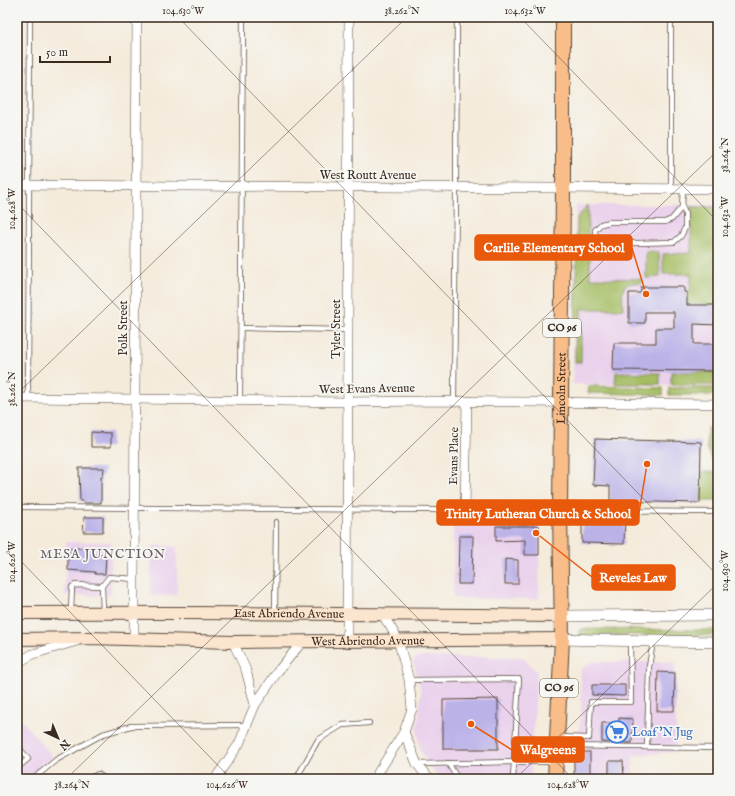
<svg xmlns="http://www.w3.org/2000/svg" width="735" height="796" font-family="'IM FELL English',serif">
<rect width="100%" height="100%" fill="#f6f6f2"/>
<filter id="ink" filterUnits="userSpaceOnUse"><feTurbulence type="fractalNoise" baseFrequency=".025" numOctaves="2"/><feDisplacementMap in="SourceGraphic" scale="8" xChannelSelector="R" yChannelSelector="G"/><feConvolveMatrix kernelMatrix="1 2 1 2 8 2 1 2 1" color-interpolation-filters="sRGB"/></filter>
<filter id="wash" filterUnits="userSpaceOnUse"><feTurbulence type="fractalNoise" baseFrequency=".012" numOctaves="4" result="noise"/><feDisplacementMap in="SourceGraphic" scale="16" xChannelSelector="R" yChannelSelector="G"/><feGaussianBlur stdDeviation="0.9" result="paint"/><feColorMatrix in="noise" values="0 0 0 0 0 0 0 0 0 0 0 0 0 0 0 0 0 1.4 0 .05"/><feComposite in="paint" operator="in"/></filter>
<g filter="url(#wash)">
<rect width="100%" height="100%" fill="#f4ebdb"/>
<g fill="#ead1ec">
<polygon points="576,205 718,205 718,386 573,384"/>
<polygon points="540,506 539,599 453,598 453,515 478,515 478,507"/>
<polygon points="66,542 111,542 111,596 65,595"/>
<polygon points="152,545 177,547 177,595 150,596"/>
<polygon points="419,657 523,657 537,672 530,779 439,779 420,750 419,741 417,729 419,714 421,691 415,668 413,663 414,659"/>
<polygon points="590,662 675,662 676,752 633,755 632,779 573,779 572,752 577,734 579,729 581,714 581,670"/>
<polygon points="17,715 53,757 28,779 17,779"/>
</g>
<g fill="#a5bd63" stroke="#707440">
<path d="M588,205v49h2v24l52,1v4c-4,0 -10,0 -14,1 -8,3 -5,18 -5,25h-42v53h-6l2,-144z"/>
<polygon points="691,207 718,207 718,305 687,305 687,292 690,291 691,274 663,274 663,254 691,253"/>
<polygon points="646,252 659,252 660,277 646,278"/>
<polygon points="616,372 660,373 660,384 615,384"/>
<polygon points="671,372 718,372 718,385 673,385 671,384"/>
<polygon points="589,386 663,388 663,395 588,393"/>
<rect x="669" y="388" width="49" height="7"/>
<polygon points="707,428 718,428 718,501 701,501 702,472 717,472 707,448"/>
<polygon points="580,629 712,630 718,629 718,635 580,635"/>
</g>
<g id="blocks">
<g fill="#bbb2e8">
<polygon points="641,287 684,287 684,292 687,292 687,305 718,305 718,325 694,324 694,344 718,344 718,371 613,370 614,343 656,343 656,328 674,328 674,312 645,312 645,323 629,323 629,293 641,293"/>
<polygon points="91,432 111,433 111,447 91,447"/>
<polygon points="595,439 701,442 700,503 610,501 610,486 593,485"/>
<polygon points="79,468 104,468 103,476 101,476 101,503 84,503 84,501 80,501"/>
<polygon points="84,517 103,517 103,532 83,532"/>
<polygon points="582,517 625,517 624,544 582,543"/>
<polygon points="496,526 539,526 539,555 525,555 525,540 496,541"/>
<polygon points="459,536 473,536 472,584 458,584"/>
<polygon points="68,548 93,548 93,555 106,555 105,574 95,574 95,572 68,570"/>
<polygon points="505,559 518,560 518,584 505,584"/>
<polygon points="658,672 675,673 674,711 657,711"/>
<polygon points="592,685 625,685 625,696 592,695"/>
<polygon points="498,699 498,749 443,749 443,700"/>
<polygon points="619,718 633,719 632,743 602,742 602,723 619,723"/>
<rect x="574" y="752" width="16" height="26"/>
<polygon points="609,761 623,761 624,779 609,779"/>
</g>
</g>
</g>
<g filter="url(#ink)">
<use href="#blocks" fill-opacity="0" stroke="#57473a" stroke-width="1"/>
<g fill="none" stroke-linecap="round" stroke-linejoin="round">
<g stroke="#57473a" stroke-width="6">
<g id="service">
<polyline points="671,189 671,17"/>
<polyline points="682,207 672,219 665,222 610,222 601,224 595,230 596,241 601,244 674,242 681,236 685,228 685,213 682,207 683,189"/>
<polyline points="241,328 348,330"/>
<polyline points="28,398 30,17"/>
<polyline points="240,401 243,17"/>
<polyline points="454,401 456,188 457,17"/>
<polyline points="17,507 718,512"/>
<polyline points="102,586 103,612"/>
<polyline points="71,611 72,587 75,585 102,586 109,577 134,579"/>
<polyline points="275,612 276,522"/>
<polyline points="409,680 519,679 513,779"/>
<polyline points="558,737 589,738 591,702 631,702 630,641"/>
<polyline points="17,745 28,759 17,768"/>
<polyline points="558,746 718,748"/>
<polyline points="647,747 649,667 653,641"/>
<polyline points="448,763 458,779"/>
<polyline points="417,764 514,762 554,762"/>
<polyline points="33,779 56,760 103,734 131,726 247,725"/>
<polyline points="88,779 98,774 105,779"/>
<polyline points="296,779 318,740 342,725 369,723"/>
</g>
</g>
<g stroke="#57473a" stroke-width="10">
<g id="minor">
<polyline points="17,185 718,189"/>
<polyline points="17,398 135,399 347,402 428,401 718,404"/>
<polyline points="465,511 467,401"/>
<polyline points="134,640 134,579 137,17"/>
<polyline points="347,641 349,17"/>
<polyline points="233,642 246,670 255,705"/>
<polyline points="17,663 33,654 77,641"/>
<polyline points="404,732 417,764 429,779"/>
<polyline points="215,779 239,744 255,705 278,671 302,642"/>
<polyline points="374,779 404,732 412,709 409,680 398,640 390,626 381,613"/>
</g>
</g>
<g stroke="#57473a" stroke-width="12">
<g id="tertiary">
<polyline points="561,616 718,615"/>
<polyline points="562,639 598,640 718,642"/>
</g>
</g>
<g stroke="#57473a" stroke-width="14">
<g id="secondary">
<path id="s1" d="M17,613c181,-1 363,1 544,3"/>
<path id="s2" d="M17,639l73,-1 143,4 329,-3"/>
</g>
</g>
<g stroke="#57473a" stroke-width="16">
<g id="primary">
<path id="s3" d="M555,779l7,-140 -2,-129 3,-321v-172"/>
</g>
</g>
<use href="#service" stroke="#fff" stroke-width="4.5"/>
<use href="#minor" stroke="#fff" stroke-width="9"/>
<use href="#tertiary" stroke="#fff" stroke-width="11"/>
<use href="#secondary" stroke="#fce5cf" stroke-width="12"/>
<use href="#primary" stroke="#f8bd88" stroke-width="14"/>
</g>
</g>
<path fill="none" stroke="#3b2a1e" stroke-width="1" stroke-opacity="0.45" d="M178,17l540,559M520,17l198,205M17,203l556,576M17,394l390,-377M17,557l214,222M66,779l652,-629M515,779l203,-196"/>
<defs>
<g id="supermarket-ring" transform="scale(1.15)"><circle r="9.5" fill="#f6f6f2" stroke="#3f7fe0" stroke-width="1.5"/><path d="M-6-5.5h2.5l.6 2H6L4.5 2H-2.5L-4.4-4H-6ZM-1.5 3.2a1.3 1.3 0 1 0 .1 0ZM3 3.2a1.3 1.3 0 1 0 .1 0Z" fill="#3f7fe0"/></g>
</defs>
<g fill-rule="evenodd">
<use href="#supermarket-ring" x="617" y="732"/>
</g>
<g text-anchor="middle" dominant-baseline="central" stroke-width="3.5" stroke-linejoin="round" paint-order="stroke">
<g fill="#f6f6f2" stroke="#73675e" stroke-width="1">
<rect x="543" y="319" width="38" height="18" rx="3"/>
<rect x="540" y="679" width="38" height="18" rx="3"/>
</g>
<g font-size="11" font-weight="bold" fill="#3b2a1e">
<text x="562" y="328">CO 96</text>
<text x="559" y="688">CO 96</text>
</g>
<g font-size="12" fill="#3b2a1e" stroke="#f6f6f2">
<text x="368" y="175">West Routt Avenue</text>
<text transform="translate(123 328) rotate(-90)">Polk Street</text>
<text transform="translate(336 329) rotate(-90)">Tyler Street</text>
<text stroke="none"><textPath href="#s3" startOffset="391">Lincoln Street</textPath></text>
<text transform="translate(367 389) rotate(-1)">West Evans Avenue</text>
<text transform="translate(454 456) rotate(-89)">Evans Place</text>
<text stroke="none"><textPath href="#s1" startOffset="272">East Abriendo Avenue</textPath></text>
<text stroke="none"><textPath href="#s2" startOffset="351">West Abriendo Avenue</textPath></text>
</g>
<g font-size="12" fill="#366cbe" stroke="#f6f6f2" text-anchor="start">
<text x="632" y="732">Loaf 'N Jug</text>
</g>
<g font-size="13" letter-spacing="1" fill="#685a65" stroke="#f6f6f2">
<text x="103" y="554">MESA JUNCTION</text>
</g>
</g>
<path fill="none" stroke="#e8590c" stroke-width="1.5" d="M646 294L632 248M647 464L639 513M536 533L592 577M471 724L512 750"/>
<g fill="#e8590c" stroke="#f6f6f2" stroke-width="1.5">
<circle cx="646" cy="294" r="4"/>
<circle cx="647" cy="464" r="4"/>
<circle cx="536" cy="533" r="4"/>
<circle cx="471" cy="724" r="4"/>
</g>
<g fill="#e8590c" stroke="#e8590c" stroke-width="1.5">
<rect x="475" y="235" width="157" height="25" rx="4"/>
<rect x="437" y="500" width="202" height="25" rx="4"/>
<rect x="592" y="565" width="83" height="25" rx="4"/>
<rect x="512" y="737" width="72" height="25" rx="4"/>
</g>
<g font-size="13" text-anchor="middle" font-weight="bold" fill="#fff">
<text x="554" y="252">Carlile Elementary School</text>
<text x="538" y="518">Trinity Lutheran Church &amp; School</text>
<text x="633" y="582">Reveles Law</text>
<text x="548" y="754">Walgreens</text>
</g>
<rect width="735" height="796" fill="none" stroke="#f6f6f2" stroke-width="44"/>
<g transform="translate(58 738) rotate(136)" stroke="#f6f6f2" stroke-width="3" paint-order="stroke">
<path d="M0-3L7 15L0 10L-7 15Z" fill="#3b2a1e"/>
<text y="-6" font-size="11" font-weight="bold" text-anchor="middle" fill="#3b2a1e">N</text>
</g>
<path d="M40 56v6h70v-6" fill="none" stroke="#3b2a1e" stroke-width="2"/>
<text x="46" y="56" font-size="12" fill="#3b2a1e" stroke="#f6f6f2" stroke-width="3" paint-order="stroke">50 m</text>
<rect x="22" y="22" width="691" height="752" fill="none" stroke="#3b2a1e" stroke-width="1.5"/>
<g font-size="10" text-anchor="middle" fill="#3b2a1e">
<text x="183" y="14">104.630°W</text>
<text x="402" y="14">38.262°N</text>
<text x="525" y="14">104.632°W</text>
<text transform="translate(724 155) rotate(-90)" y="4">38.264°N</text>
<text transform="translate(11 209) rotate(-90)" y="4">104.628°W</text>
<text transform="translate(724 217) rotate(-90)" y="4">104.632°W</text>
<text transform="translate(11 389) rotate(-90)" y="4">38.262°N</text>
<text transform="translate(11 562) rotate(-90)" y="4">104.626°W</text>
<text transform="translate(724 571) rotate(-90)" y="4">104.630°W</text>
<text x="72" y="788">38.264°N</text>
<text x="227" y="788">104.626°W</text>
<text x="568" y="788">104.628°W</text>
</g>
</svg>
